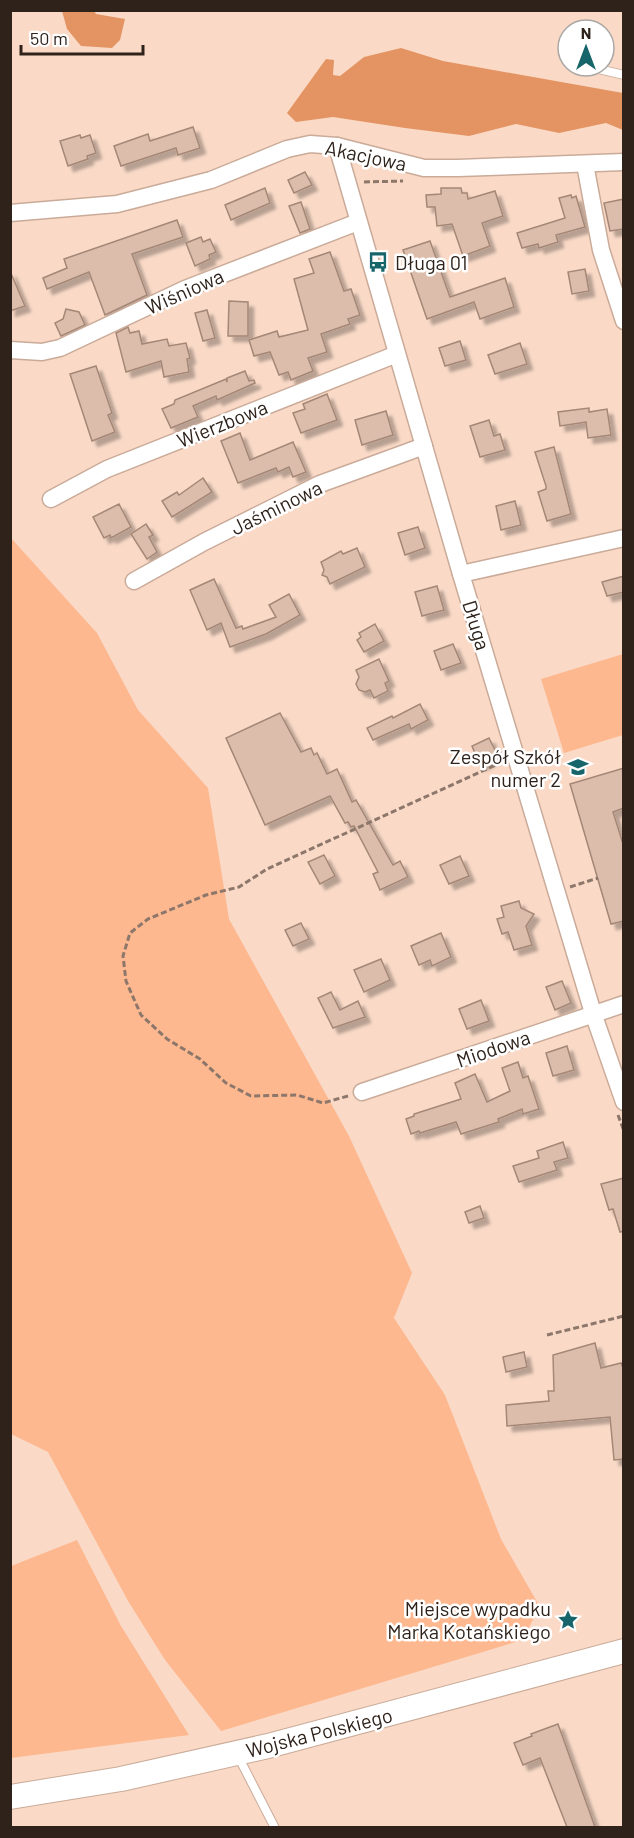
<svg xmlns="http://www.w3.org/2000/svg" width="634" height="1838" font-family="Barlow,sans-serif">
<defs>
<filter id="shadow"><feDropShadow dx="5.5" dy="5.5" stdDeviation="1.5" flood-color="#0004"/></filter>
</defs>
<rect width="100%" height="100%" fill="#fadac7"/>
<g fill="#fdb890">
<polygon points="11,538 97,633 138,710 208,788 229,919 349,1136 412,1273 394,1318 445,1395 501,1539 540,1607 522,1640 221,1731 165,1660 128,1601 48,1452 11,1434"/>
<polygon points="623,654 623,735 564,753 541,679"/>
<polygon points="77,1540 121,1626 189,1735 11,1758 11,1566"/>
</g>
<g fill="#e49463">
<polygon points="62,11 94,11 96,14 125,19 120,40 112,48 81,46 67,29"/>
<polygon points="401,48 443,61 623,93 623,130 606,123 559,133 516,124 469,136 405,128 333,117 296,122 287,113 326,59 334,60 333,75 340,76 364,57"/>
</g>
<g fill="#dcbdab" stroke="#a48776" stroke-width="1.5" filter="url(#shadow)">
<polygon points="193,127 200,148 178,155 176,148 121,166 114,146 148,134 150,141"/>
<polygon points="80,135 81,138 90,135 96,153 87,156 88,159 68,166 60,141"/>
<polygon points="305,172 312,185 294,193 288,180"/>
<polygon points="265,188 270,203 231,220 225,205"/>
<polygon points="441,188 461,188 462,193 467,193 468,199 495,191 503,216 482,223 490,246 463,256 452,224 437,226 435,207 427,207 426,195 441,194"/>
<polygon points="571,195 572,198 576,196 585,227 556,235 558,242 539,248 538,244 522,248 517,233 565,218 559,198"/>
<polygon points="624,199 624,229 610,231 604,203"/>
<polygon points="301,202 310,229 300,233 289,206"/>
<polygon points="177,220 183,237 132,254 147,295 105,315 89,272 47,289 43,278 67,268 64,259"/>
<polygon points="201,237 203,242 210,239 216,252 209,255 210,259 195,266 186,243"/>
<polygon points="430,241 450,297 505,278 514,307 480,319 474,302 427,319 403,250"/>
<polygon points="330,252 344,291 351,289 360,315 348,319 350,324 321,334 327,352 308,358 313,371 291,380 288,372 279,375 270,352 254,356 249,340 277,331 279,337 308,330 294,279 314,273 309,259"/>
<polygon points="585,269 589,291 572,294 568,272"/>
<polygon points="10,271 25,306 10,311"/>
<polygon points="229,301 248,302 248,336 228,336"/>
<polygon points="66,309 79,312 85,325 61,336 55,323 63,319"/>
<polygon points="207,310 215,338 203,341 195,313"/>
<polygon points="128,327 130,333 139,331 142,344 167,339 169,346 186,343 190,358 187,359 189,372 164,377 161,361 126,372 116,333"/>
<polygon points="460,341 466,360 445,366 439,348"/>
<polygon points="520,343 527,364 495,374 488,355"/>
<polygon points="96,366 112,413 108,415 115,432 92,441 70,374"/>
<polygon points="245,371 249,381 254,380 255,383 217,400 216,396 193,406 198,417 171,428 162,409 174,404 175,400 226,379 227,382 227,378"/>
<polygon points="327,394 337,420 301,433 293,413 305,409 303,404"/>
<polygon points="589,408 589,412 607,409 611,435 588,438 586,422 560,426 558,412"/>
<polygon points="386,411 393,435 362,445 355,420"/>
<polygon points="489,420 494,436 500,434 505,450 480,457 470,426"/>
<polygon points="240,433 250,460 293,442 306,472 293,477 289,467 278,472 276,468 238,483 221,441"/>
<polygon points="554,447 571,514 547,521 538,492 546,489 546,486 535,452"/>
<polygon points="203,478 212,492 172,517 162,501 177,492 179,495"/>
<polygon points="515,501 521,525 501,530 496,506"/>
<polygon points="119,504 131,527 111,538 110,535 104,538 93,517"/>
<polygon points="146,524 153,535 149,537 157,552 147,559 131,534"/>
<polygon points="418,527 425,548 405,555 398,533"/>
<polygon points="357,548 365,567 330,584 327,577 322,575 324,570 321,562 341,551 343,554"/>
<polygon points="624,576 624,592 607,596 602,582"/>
<polygon points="214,579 236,628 242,626 243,629 276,617 269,605 289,594 300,615 266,634 230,647 221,623 207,630 190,590"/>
<polygon points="437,586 444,610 422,616 415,592"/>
<polygon points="375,624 384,641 364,652 357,640 361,637 359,633"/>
<polygon points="453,644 461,663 441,670 434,651"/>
<polygon points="379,659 389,681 385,683 388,691 374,698 370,690 365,692 359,690 356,684 359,677 356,670"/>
<polygon points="420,704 428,720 411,729 409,724 373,740 367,728 392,716 393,718"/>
<polygon points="280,713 301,752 311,748 314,755 317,753 327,774 337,769 352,802 356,800 393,865 400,861 408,877 380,890 373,874 378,872 354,826 351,827 348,822 345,823 330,796 265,825 226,738"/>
<polygon points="489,738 498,756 480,765 472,746"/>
<polygon points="624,768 624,808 613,812 624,847 624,921 611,924 570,784"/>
<polygon points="324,855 335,876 320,884 308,862"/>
<polygon points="460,856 469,876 449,884 440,865"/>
<polygon points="519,901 521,908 534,914 526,926 532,945 514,950 508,932 502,934 497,919 504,917 501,906"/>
<polygon points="301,923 309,939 293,946 285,930"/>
<polygon points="441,933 451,957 432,966 430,960 419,965 411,946"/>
<polygon points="381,959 390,980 364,992 354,970"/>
<polygon points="562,981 571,1003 555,1010 546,987"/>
<polygon points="331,992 340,1010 358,1001 365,1017 333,1028 318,998"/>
<polygon points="481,1000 489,1021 467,1029 459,1009"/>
<polygon points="567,1046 574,1070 553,1076 546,1053"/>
<polygon points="518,1062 523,1078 528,1076 539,1109 523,1114 522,1109 498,1119 499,1122 461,1134 456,1122 420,1133 419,1131 411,1134 406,1119 414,1116 414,1114 461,1099 455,1083 475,1074 487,1102 510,1091 502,1068"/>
<polygon points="563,1142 568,1158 554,1162 557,1170 519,1182 513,1166 539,1158 537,1151"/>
<polygon points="624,1178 624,1231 620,1232 613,1209 609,1210 601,1184"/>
<polygon points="480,1206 484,1218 469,1223 465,1212"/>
<polygon points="595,1343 601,1368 621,1363 624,1370 624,1459 614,1460 610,1417 507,1426 506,1405 549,1401 548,1391 554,1391 553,1355"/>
<polygon points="524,1352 527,1367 506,1372 503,1357"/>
<polygon points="558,1724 595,1827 567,1827 540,1758 523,1765 514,1743 532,1736 531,1734"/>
</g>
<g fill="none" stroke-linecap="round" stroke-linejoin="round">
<g stroke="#caab99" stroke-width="10">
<g id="lane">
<polyline points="590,67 624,75"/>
<polyline points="238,1756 275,1828"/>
</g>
</g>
<g stroke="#caab99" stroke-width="19">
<g id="street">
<polyline points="337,146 461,574 593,1013 624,1102"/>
<polyline points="585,164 601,250 624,321"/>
<polyline points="10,213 117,204 211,180 287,149 310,144 337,146 424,168 458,168 624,162"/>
<polyline points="10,350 42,352 60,348 185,289 358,222"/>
<polyline points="51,499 107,469 397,354"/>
<polyline points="461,574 624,538"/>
<polyline points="134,581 204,542 320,484 424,446"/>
<polyline points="362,1092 624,1004"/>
</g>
</g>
<g stroke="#caab99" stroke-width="26">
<polyline id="secondary" points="10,1797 121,1779 268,1746 624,1651"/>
</g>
<g stroke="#8c776a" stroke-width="3" stroke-dasharray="6 3" stroke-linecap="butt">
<polyline points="364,182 403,181"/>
<polyline points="570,887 598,878"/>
<polyline points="348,1096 323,1103 297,1095 251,1096 226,1083 200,1059 167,1039 141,1015 126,981 123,956 130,933 148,919 206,895 239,887 267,869 500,763"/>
<polyline points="618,1115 624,1131"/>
<polyline points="547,1335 624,1316"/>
</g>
<use href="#lane" stroke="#fff" stroke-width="8"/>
<use href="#street" stroke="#fff" stroke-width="16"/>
<use href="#secondary" stroke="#fff" stroke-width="24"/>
</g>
<defs>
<g id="bus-bare" transform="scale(1.62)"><path d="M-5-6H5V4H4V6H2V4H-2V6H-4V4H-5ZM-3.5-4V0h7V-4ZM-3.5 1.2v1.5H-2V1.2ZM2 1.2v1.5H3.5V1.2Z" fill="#16656a" stroke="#fff" stroke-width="2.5" paint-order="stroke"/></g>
<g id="school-bare" transform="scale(1.62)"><path d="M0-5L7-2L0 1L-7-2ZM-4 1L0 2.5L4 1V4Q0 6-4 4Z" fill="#16656a" stroke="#fff" stroke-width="2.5" paint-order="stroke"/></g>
<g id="sight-bare" transform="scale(1.62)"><path d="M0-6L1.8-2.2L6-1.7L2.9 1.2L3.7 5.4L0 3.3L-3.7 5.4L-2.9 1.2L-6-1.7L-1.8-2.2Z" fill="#16656a" stroke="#fff" stroke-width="2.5" paint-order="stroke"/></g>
</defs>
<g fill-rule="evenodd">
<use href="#bus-bare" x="378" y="262"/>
<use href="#school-bare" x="578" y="767"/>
<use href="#sight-bare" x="568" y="1620"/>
</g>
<g text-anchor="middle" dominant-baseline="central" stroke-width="5" stroke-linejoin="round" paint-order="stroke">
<g font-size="20" fill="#2e221b" stroke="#fff">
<text transform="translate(366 155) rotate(12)">Akacjowa</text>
<text transform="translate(184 291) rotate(-24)">Wiśniowa</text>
<text transform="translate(222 423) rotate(-22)">Wierzbowa</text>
<text transform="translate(276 507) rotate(-26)">Jaśminowa</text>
<text transform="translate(477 625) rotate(73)">Długa</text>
<text transform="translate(493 1048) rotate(-19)">Miodowa</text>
<text transform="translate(319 1732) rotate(-14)">Wojska Polskiego</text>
</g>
<g font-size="20" fill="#2e221b" stroke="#fff" text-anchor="end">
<text x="395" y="262" text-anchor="start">Długa 01</text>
<text x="561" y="756">Zespół Szkół<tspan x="561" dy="23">numer 2</tspan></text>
<text x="551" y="1608">Miejsce wypadku<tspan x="551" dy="23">Marka Kotańskiego</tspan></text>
</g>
</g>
<rect width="634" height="1838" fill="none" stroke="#2e221b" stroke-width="24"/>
<g transform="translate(586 48)"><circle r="28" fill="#ffffff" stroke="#aba7a4" stroke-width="1.5"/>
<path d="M0-4.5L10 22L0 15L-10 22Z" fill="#16656a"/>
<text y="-9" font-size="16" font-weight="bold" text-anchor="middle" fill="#2e221b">N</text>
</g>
<path d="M21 45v9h122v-9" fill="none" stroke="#2e221b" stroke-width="3"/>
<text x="30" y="45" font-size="18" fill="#2e221b" stroke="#ffffff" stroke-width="4.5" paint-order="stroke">50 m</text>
</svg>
